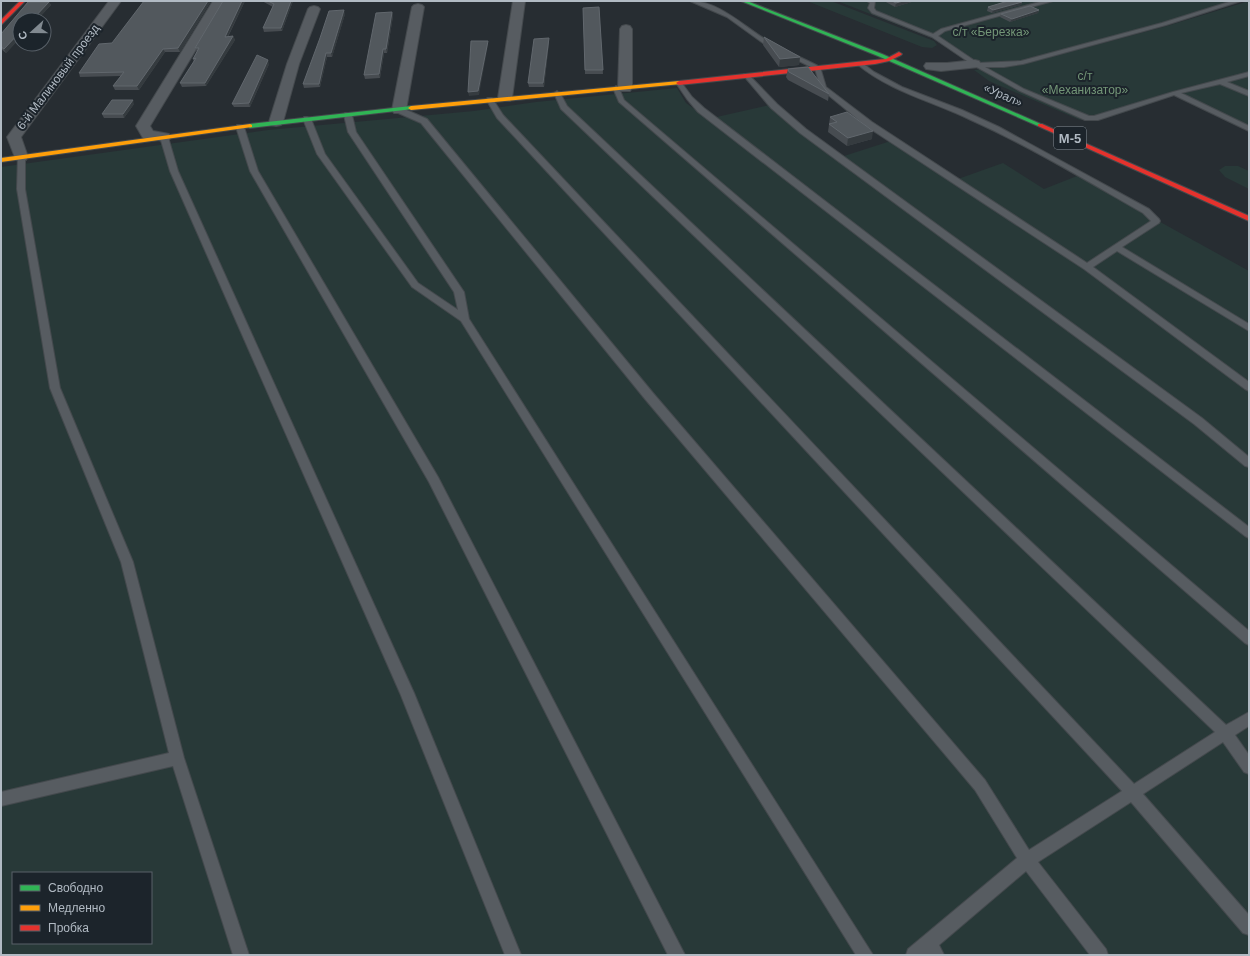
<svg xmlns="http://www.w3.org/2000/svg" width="1250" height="956" font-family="Arial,sans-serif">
<rect width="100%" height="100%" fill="#272d32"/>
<g fill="#283938" fill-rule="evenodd">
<polygon points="807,1 831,1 934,41 937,45 932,48 922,47"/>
<polygon points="837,1 1231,1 1161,23 1017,62 971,64 932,38"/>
<polygon points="1249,1 1249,72 1174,91 1080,120 989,81 974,70 1021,65 1167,26"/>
<polygon points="1249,75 1249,131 1176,95"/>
<path d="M677,88l9,15 22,16 66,-15 32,26 38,26 53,-17 61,40 45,-16 41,26 33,-13 172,95v684h-1248v-788l267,-37 206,-19 62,-9zM13,873h138v70h-138z"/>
<polygon points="1225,166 1238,166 1249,171 1249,189 1225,177 1219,170"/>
</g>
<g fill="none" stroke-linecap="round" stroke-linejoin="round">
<g stroke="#44494d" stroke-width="2">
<g id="lane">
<path d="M690,1c30,0 54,26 78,40 17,10 35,17 52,26l6,20 46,35 215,141 64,-42 -8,-8c-56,-32 -112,-66 -172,-93 -39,-19 -80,-28 -114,-56v-2h4l13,10 28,15 60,23 37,17 150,82 10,10 1,2 -1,2 -37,24 127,77v7l-132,-80 -24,16 156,115v9l-4,-2 -161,-120 -218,-143 -45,-37 -6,-20 -52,-26 -36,-26z"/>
<polygon points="867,1 875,1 874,8 876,11 933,34 941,29 1043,1 1053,1 945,31 938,36 978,63 1021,61 1162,23 1232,1 1241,1 1166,25 1023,64 1004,67 985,67 1024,89 1089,116 1094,116 1173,92 1249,72 1249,76 1227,82 1249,91 1249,96 1220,84 1181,93 1249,126 1249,131 1174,95 1098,120 1085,120 1020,91 973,65 932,37 872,13 868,8 870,3"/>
<polygon points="744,74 748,74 777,104 806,129 1202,418 1249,457 1249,467 1245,466 1194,424 800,133 771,108 744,76"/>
<polygon points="679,81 681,82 692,97 704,108 1249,527 1249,538 1245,536 698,112 687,99 676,83"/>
<polygon points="616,86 619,88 624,100 1249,631 1249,645 1245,643 619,102 613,88"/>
<polygon points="557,91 560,93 567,106 1226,725 1249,712 1249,726 1235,735 1249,755 1249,774 1244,772 1223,742 1143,794 1249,915 1249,935 1243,933 1131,802 1038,862 1106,949 1108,955 1090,955 1026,871 939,945 944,955 906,955 908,949 1017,858 975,790 645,399 421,123 396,112 396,108 402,108 427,119 653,393 985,780 1029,850 1122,791 497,118 486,99 488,98 492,98 503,115 1134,784 1215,732 561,109 554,93"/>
<polygon points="345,113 348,113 352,115 356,132 464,292 469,319 873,955 856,955 461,321 412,287 317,154 303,119 304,117 307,117 311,119 325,154 418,283 458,310 454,292 348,132 344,115"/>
<polygon points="237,125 243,125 244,127 258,171 438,477 685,955 668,955 429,482 250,171 236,127"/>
<polygon points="161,135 167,135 168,137 178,171 414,693 521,955 505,955 400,693 170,171 160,137"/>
<polygon points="18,155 21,155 25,157 25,189 60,388 133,562 184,758 249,955 233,955 173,766 1,806 1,792 169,753 121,562 50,388 17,189"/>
</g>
</g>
<g stroke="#44494d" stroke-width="2">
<g id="street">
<polygon points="109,1 121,1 21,137 28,157 26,160 21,161 16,160 7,137"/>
<polygon points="213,1 225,1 150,126 153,131 169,134 171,137 169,140 164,141 143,138 136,126"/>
<polygon points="513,1 525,1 512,98 510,101 500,101 498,98"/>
<polygon points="418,4 422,5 424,7 406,110 404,113 394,113 392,110 412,7 414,5"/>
<polygon points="314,6 318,7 320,9 299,64 283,122 281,125 276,126 271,125 269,122 287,64 308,9 310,7"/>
<polygon points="626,25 630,26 632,29 632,88 630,91 620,91 618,88 620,29 622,26"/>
<polygon points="975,60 979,61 981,64 979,67 941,71 926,69 924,66 926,63 947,63"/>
</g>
</g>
<g stroke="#44494d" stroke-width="2">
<g id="fast">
<polygon points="741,1 747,1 882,54 1043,125 1038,126 878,56"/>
<polygon points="411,106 414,108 413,109 250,128 247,126 250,124"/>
</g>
</g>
<g stroke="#44494d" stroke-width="2">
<g id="slow">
<polygon points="679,81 681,82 681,84 411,110 408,108 411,106"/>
<polygon points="250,124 252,125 252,127 1,162 1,158"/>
</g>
</g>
<g stroke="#44494d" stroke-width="2">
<g id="jam">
<polygon points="20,1 25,1 1,25 1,20"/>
<polygon points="899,52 902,54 901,55 889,61 875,64 679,85 676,83 679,81 875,60 886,59"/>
<polygon points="1038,124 1042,124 1249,216 1249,221 1038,126"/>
</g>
</g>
<use href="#lane" fill="#575c61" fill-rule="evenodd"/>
<use href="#street" fill="#575c61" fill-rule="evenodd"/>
<use href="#fast" fill="#30b455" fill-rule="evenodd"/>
<use href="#slow" fill="#ff9f0a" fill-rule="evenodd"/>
<use href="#jam" fill="#e5322d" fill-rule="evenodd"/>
</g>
<g fill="#474c51">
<polygon points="211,1 180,52 165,52 139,90 115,90 113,86 121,76 80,77 79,73 112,43"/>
<polygon points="223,1 245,1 228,37 233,36 235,40 206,86 182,87 180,83 194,62 193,59 197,52 195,48"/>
<polygon points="262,1 293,1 282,31 264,32 263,28 273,7"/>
<polygon points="884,1 915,1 895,7"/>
<polygon points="28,2 49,2 51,5 37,20 20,20 20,38 6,53 1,49 1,34"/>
<polygon points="1022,2 1021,5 992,13 987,11 988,7"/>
<polygon points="599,7 603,74 585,74 583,8"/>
<polygon points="1039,10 1038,13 1010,22 1000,17 1001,14"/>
<polygon points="392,12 393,16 387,53 384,53 380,78 365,79 364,75"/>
<polygon points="345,14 332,57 327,57 320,87 304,88 303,84"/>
<polygon points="764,37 800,57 799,65 779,67 763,45"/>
<polygon points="549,42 544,87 529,87 528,83"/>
<polygon points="269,64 250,107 234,107 232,104"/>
<polygon points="788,69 829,94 828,101 788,80 786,77"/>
<polygon points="134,104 124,118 104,118 102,114"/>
<polygon points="830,117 872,139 847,146 828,132"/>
</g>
<g fill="#353b3f">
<polygon points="208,1 211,1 180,52 178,48"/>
<polygon points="242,1 245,1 226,40 225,37"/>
<polygon points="291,1 293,1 282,31 281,28"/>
<polygon points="903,1 915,1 895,7 896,3"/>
<polygon points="49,2 51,5 37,20 32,20"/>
<polygon points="1022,2 1021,5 992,13 993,10"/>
<polygon points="344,10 345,14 332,57 331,53"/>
<polygon points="1039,10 1038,13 1010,22 1012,19"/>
<polygon points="392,12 393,16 387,53 386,49"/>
<polygon points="20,32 20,38 6,53 4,49"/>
<polygon points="233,36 235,40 206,86 205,83"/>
<polygon points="549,38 549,42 544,87 543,83"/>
<polygon points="488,41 488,45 479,95 469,96 468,92"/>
<polygon points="163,49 165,52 139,90 137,86"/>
<polygon points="383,49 384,53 380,78 379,74"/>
<polygon points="326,53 327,57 320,87 319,84"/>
<polygon points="800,57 799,65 779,67 780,59"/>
<polygon points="268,60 269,64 250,107 249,103"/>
<polygon points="133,100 134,104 124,118 123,114"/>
<polygon points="873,131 872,139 847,146 848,138"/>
</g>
<g fill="#52585d" stroke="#61676d">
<polygon points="144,1 208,1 178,48 163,49 137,86 113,86 124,72 79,73 99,44 112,43"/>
<polygon points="223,1 242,1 225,37 233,36 205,83 180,83 196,58 193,59 199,48 195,48"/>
<polygon points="268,1 291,1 281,28 263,28 274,4"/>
<polygon points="892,1 903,1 896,3"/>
<polygon points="1008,1 1021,1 1022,2 993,10 988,7"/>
<polygon points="28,2 49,2 32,20 20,20 20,32 4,49 1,47 1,34"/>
<polygon points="1030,6 1039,10 1012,19 1001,14"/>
<polygon points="599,7 603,70 585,70 583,8"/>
<polygon points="344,10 331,53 326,53 319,84 303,84 320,38 329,11"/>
<polygon points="392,12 386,49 383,49 379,74 364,75 376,13"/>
<polygon points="764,37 800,57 780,59"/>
<polygon points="549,38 543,83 528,83 534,39"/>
<polygon points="471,41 488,41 478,91 468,92"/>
<polygon points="257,55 268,60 249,103 232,104"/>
<polygon points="808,67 829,94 789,72 788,69"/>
<polygon points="112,100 133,100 123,114 102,114"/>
<polygon points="847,112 873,131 848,138 829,124 837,122 830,117"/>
</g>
<g text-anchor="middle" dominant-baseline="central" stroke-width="4" stroke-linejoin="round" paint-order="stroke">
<g font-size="12" fill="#739677" stroke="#1c242b">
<text x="991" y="32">с/т «Березка»</text>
<text x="1085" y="76">с/т<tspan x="1085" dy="14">«Механизатор»</tspan></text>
</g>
<g font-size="12" fill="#b1bac3" stroke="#1c242b">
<text transform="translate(58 77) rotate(-53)">6-й Малиновый проезд</text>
<text transform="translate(1003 95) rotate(24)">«Урал»</text>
</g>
<rect fill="#1c242b" stroke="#848d95" stroke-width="1" x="1054" y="127" width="32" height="22" rx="3"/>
<g font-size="13" font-weight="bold" fill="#b1bac3">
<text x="1070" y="138">М-5</text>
</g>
</g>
<rect width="1250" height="956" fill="none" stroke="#b1bac3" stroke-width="4"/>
<rect x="12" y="872" width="140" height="72" fill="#1c242b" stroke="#586068"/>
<rect x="20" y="885" width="20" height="6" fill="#30b455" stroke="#586068"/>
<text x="48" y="892" font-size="12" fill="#b1bac3">Свободно</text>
<rect x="20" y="905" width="20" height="6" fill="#ff9f0a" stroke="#586068"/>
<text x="48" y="912" font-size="12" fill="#b1bac3">Медленно</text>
<rect x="20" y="925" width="20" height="6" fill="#e5322d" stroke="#586068"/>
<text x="48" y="932" font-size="12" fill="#b1bac3">Пробка</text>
<g transform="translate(32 32) rotate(249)"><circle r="19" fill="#1c242b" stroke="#586068"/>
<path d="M0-3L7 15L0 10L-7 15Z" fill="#818990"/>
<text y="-6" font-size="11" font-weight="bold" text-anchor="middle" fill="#b1bac3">С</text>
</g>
</svg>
